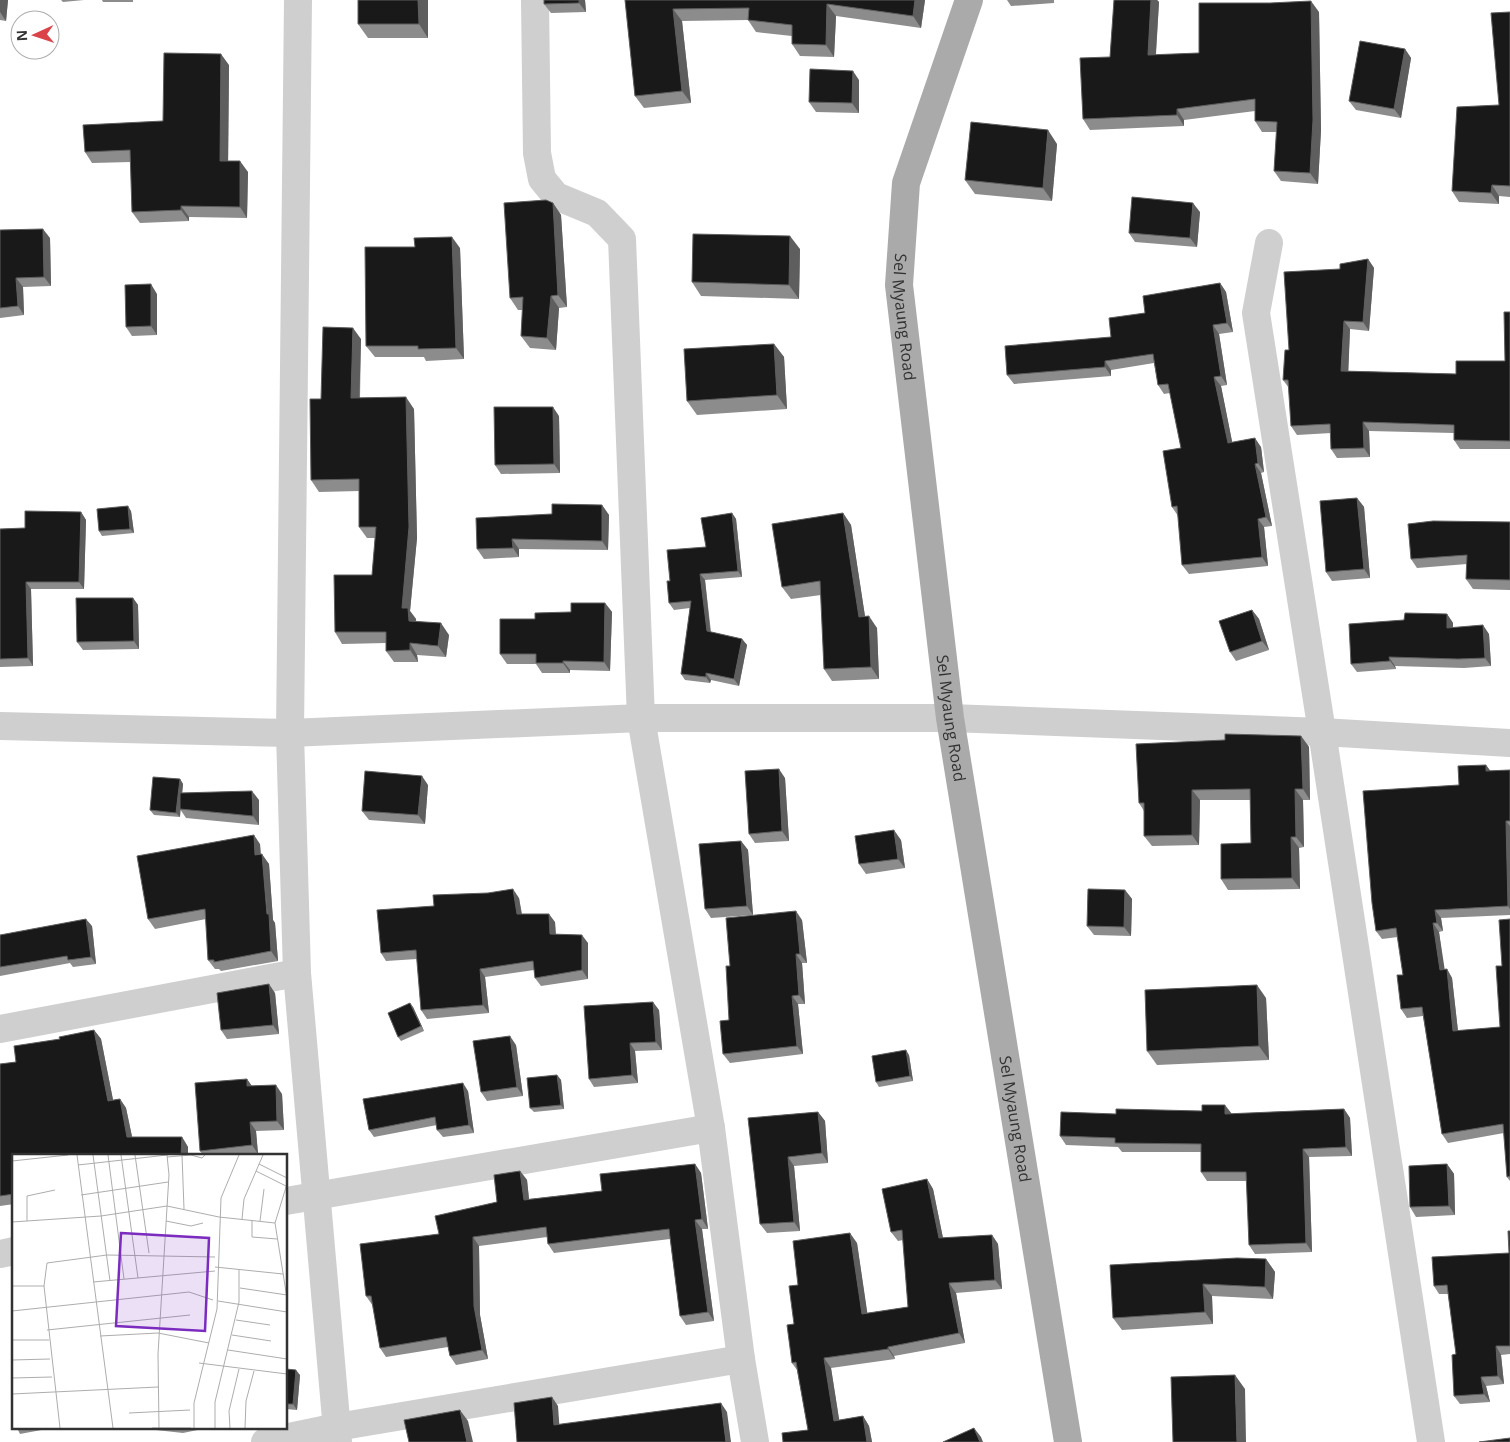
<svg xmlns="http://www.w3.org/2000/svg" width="1510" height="1442" font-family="'Open Sans',sans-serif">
<rect width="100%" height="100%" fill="#fff"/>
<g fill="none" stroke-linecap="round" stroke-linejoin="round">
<g stroke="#cfcfcf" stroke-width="28">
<polyline points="298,0 290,733 297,973 338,1442"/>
<polyline points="535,0 537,153 542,179 556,196 597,213 622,239 641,718 711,1128 741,1359 755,1442"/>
<polyline points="1269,243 1256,313 1322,732 1431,1442"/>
<polyline points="0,726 290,733 641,718 950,718 1322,732 1510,743"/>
<polyline points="0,1029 297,973"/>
<polyline points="286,1201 711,1128"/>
<polyline points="0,1254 14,1251"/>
<polyline points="265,1442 337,1427 741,1359"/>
</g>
<path stroke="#aaa" stroke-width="28" id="s1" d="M969,0l-63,183 -7,102 51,433 118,724"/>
</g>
<g fill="#8c8c8c">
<polygon points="0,0 8,0 6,21 0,20"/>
<polygon points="61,0 84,0 63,2"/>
<polygon points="102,0 133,0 133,2 103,2"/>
<polygon points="428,0 428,38 368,38 358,24"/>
<polygon points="585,0 586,12 551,13 544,4"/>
<polygon points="625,0 925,0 921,28 836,16 834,57 800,56 792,44 792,36 756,32 748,20 682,21 691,103 644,108 635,96"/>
<polygon points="1007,0 1054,0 1054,3 1011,6"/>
<polygon points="1114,0 1157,0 1159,2 1156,55 1199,53 1319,12 1321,130 1318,184 1281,181 1274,171 1277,132 1262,132 1255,121 1255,111 1184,120 1184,126 1090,130 1083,119 1110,57"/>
<polygon points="1510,12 1510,197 1499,196 1499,204 1459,202 1452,191 1499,105"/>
<polygon points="1405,49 1411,58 1401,118 1356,110 1349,101"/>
<polygon points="229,65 228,161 248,172 247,218 189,217 189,221 140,223 132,212 131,162 92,163 85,152 163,121"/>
<polygon points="859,80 859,113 816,112 809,102"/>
<polygon points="1057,144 1052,201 975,194 965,180"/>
<polygon points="553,203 561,215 567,307 559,308 556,350 530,348 521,336 523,310 518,310 510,298"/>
<polygon points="1200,212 1197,247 1135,242 1129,233"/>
<polygon points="0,230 50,238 51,286 23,287 24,315 0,318"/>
<polygon points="460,248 464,359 426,361 424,357 375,357 366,346"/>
<polygon points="800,249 799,299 701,296 692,282"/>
<polygon points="1368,259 1374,268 1369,331 1350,329 1348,371 1456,374 1505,361 1510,312 1510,449 1460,449 1454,440 1454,433 1369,431 1370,457 1337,458 1331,449 1331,433 1297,435 1291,426 1289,388 1283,380 1289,350 1340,269"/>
<polygon points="1220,283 1226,292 1233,332 1219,334 1227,385 1221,386 1232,442 1261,447 1264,472 1261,473 1272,526 1264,527 1268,566 1189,574 1182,565 1178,516 1172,507 1181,448 1170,393 1164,394 1158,385 1154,363 1111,370 1111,376 1014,384 1007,375 1111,337"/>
<polygon points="157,294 157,335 132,336 126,327"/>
<polygon points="361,339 360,398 414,409 417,538 410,611 416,619 416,621 449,635 446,657 417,655 418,662 394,662 386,651 386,643 342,644 335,632 372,575 375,538 367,538 359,527 359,491 319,492 311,480 321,399"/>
<polygon points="774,344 784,357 787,409 697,415 687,401"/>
<polygon points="559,416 560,473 501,474 495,465"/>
<polygon points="1357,498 1364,507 1370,578 1332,581 1326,572"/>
<polygon points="602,505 609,515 608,550 519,549 519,557 484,559 477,549 552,514"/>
<polygon points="131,511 134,533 102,536 99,531"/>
<polygon points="81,512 86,520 84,589 31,589 33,666 0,667 0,529 25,528"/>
<polygon points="732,513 736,519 742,577 705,580 711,632 742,639 747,645 739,686 711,680 710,683 685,680 681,674 690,608 674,610 669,603 670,581 706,547"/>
<polygon points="843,513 851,525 865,617 877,628 879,679 832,681 824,669 821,595 791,599 782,587"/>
<polygon points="1510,522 1510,590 1473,589 1466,579 1467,564 1417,568 1411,559"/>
<polygon points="133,598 138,605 139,649 83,650 77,642"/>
<polygon points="605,603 612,612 610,671 570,670 570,673 542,673 536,664 507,664 500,654 535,619 571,612"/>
<polygon points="1252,610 1259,619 1269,650 1236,661 1230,652"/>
<polygon points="1447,614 1453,623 1453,627 1489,634 1491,666 1464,668 1395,666 1396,669 1357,672 1351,664"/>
<polygon points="1301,736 1309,747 1310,800 1303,800 1304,847 1299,848 1300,889 1228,890 1221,879 1251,843 1250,800 1200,800 1199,845 1152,846 1144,836 1144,811 1139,803"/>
<polygon points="1486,765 1490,771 1510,770 1510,915 1441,918 1443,931 1439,932 1444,970 1447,969 1452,978 1458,1031 1500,1027 1502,966 1510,919 1510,1181 1507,1177 1504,1133 1448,1143 1442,1134 1423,1016 1407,1018 1401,1009 1403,975 1398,937 1382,939 1376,931 1459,785"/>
<polygon points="785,778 789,841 755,843 749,834"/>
<polygon points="180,779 183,784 182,793 259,800 259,825 186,818 180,809 180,817 154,815 150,810"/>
<polygon points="428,785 425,824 369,820 362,811"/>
<polygon points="901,840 905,868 866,874 859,864"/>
<polygon points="741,841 748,850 753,915 711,918 705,909"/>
<polygon points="260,844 261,855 269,864 273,920 275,923 278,961 221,971 219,969 215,969 208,960 206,919 155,929 148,919"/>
<polygon points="1125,890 1132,899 1131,936 1094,935 1087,926"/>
<polygon points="519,898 522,914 555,922 556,934 588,943 588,979 541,986 535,978 534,970 485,977 489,1013 427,1019 421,1010 417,959 386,961 381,953 434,906"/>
<polygon points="802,920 807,963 802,963 805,1004 798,1004 803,1054 730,1063 723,1054 729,1020 730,966"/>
<polygon points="92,926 96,964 73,967 70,963 0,976 0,935"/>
<polygon points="275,993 279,1034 227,1039 221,1030"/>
<polygon points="1266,998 1269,1060 1157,1065 1147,1051"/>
<polygon points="413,1007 424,1031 401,1041 398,1037"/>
<polygon points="659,1010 662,1050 635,1051 638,1083 594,1087 589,1079"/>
<polygon points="94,1030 101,1039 113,1100 120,1099 126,1108 132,1137 182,1137 188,1147 188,1156 14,1156 14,1204 0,1206 0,1064 16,1062 60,1039"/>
<polygon points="516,1045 523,1096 487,1101 481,1092"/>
<polygon points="909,1055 913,1081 879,1087 876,1082"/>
<polygon points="557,1075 561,1080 564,1109 534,1112 530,1108"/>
<polygon points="247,1079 252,1086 282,1094 284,1130 256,1131 258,1154 239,1156 204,1156 200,1151"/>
<polygon points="468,1091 474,1133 443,1137 437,1130 437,1125 374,1137 369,1130"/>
<polygon points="1344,1109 1350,1118 1352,1156 1309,1157 1312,1252 1255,1254 1249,1245 1247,1181 1207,1181 1201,1172 1201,1152 1122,1152 1118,1147 1066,1145 1060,1136 1116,1114 1231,1114"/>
<polygon points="818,1112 825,1121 828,1163 794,1166 800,1231 767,1233 760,1224 748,1118"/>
<polygon points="695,1164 701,1173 708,1229 702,1229 714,1321 686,1325 680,1316 670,1239 554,1253 548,1244 547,1237 479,1246 480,1315 488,1359 456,1365 450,1356 448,1347 386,1357 380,1348 373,1306 366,1296 439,1234 497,1202 520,1171 527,1180 529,1199 602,1191"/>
<polygon points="1447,1164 1454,1174 1455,1215 1416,1217 1410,1207"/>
<polygon points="927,1179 933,1189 943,1238 992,1235 998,1244 1002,1289 956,1293 965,1343 894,1356 895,1359 831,1368 839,1420 863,1416 869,1426 872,1442 783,1442 808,1430 797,1370 792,1363 794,1324 798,1285 857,1243 867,1313 908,1307 903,1240 898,1241 891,1232"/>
<polygon points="1510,1231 1510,1354 1501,1355 1504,1384 1486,1386 1490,1402 1460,1404 1454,1396 1456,1354 1448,1294 1439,1294 1434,1286 1509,1253"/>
<polygon points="1266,1259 1275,1272 1273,1299 1212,1296 1213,1324 1122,1330 1113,1318"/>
<polygon points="286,1369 300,1375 297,1410 286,1409"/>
<polygon points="17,1428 52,1428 20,1434"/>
<polygon points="138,1428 207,1428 183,1433"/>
</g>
<g fill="#5e5e5e">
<polygon points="0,0 8,0 6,21 0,12"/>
<polygon points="418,0 428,0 428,38 419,24"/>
<polygon points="579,0 585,0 586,12 579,3"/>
<polygon points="915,0 925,0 921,28 913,16"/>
<polygon points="1151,0 1157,0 1159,2 1155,66 1148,55"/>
<polygon points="1311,1 1319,12 1321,130 1318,184 1310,173"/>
<polygon points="827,4 836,16 834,57 826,45"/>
<polygon points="673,9 682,21 691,103 682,91"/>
<polygon points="1405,49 1411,58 1401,118 1394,109"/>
<polygon points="221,54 229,65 228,172 220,161"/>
<polygon points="853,71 859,80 859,113 852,103"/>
<polygon points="1177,109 1184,120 1184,126 1177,115"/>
<polygon points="1048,130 1057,144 1052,201 1043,188"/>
<polygon points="240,161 248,172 247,218 240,207"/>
<polygon points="1492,185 1499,196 1499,204 1491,193"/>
<polygon points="553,203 561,215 567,307 558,295"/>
<polygon points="1193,203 1200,212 1197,247 1190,238"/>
<polygon points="181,206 189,217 189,221 181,210"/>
<polygon points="43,229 50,238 51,286 44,277"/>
<polygon points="790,236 800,249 799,299 789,285"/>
<polygon points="452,237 460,248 464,359 456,348"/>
<polygon points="1368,259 1374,268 1369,331 1363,322"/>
<polygon points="16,278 23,287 24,315 18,306"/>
<polygon points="1220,283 1226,292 1233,332 1227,323"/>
<polygon points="151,284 157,294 157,335 151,326"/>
<polygon points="551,296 559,308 556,350 547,338"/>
<polygon points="1344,321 1350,329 1348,380 1341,371"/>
<polygon points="1213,325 1219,334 1227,385 1221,376"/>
<polygon points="353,328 361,339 359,410 351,398"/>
<polygon points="774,344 784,357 787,409 777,395"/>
<polygon points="1105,361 1111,370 1111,376 1105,367"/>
<polygon points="1214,377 1221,386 1234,451 1228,443"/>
<polygon points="406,397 414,409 417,538 410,611 416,619 417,632 409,621 402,608"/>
<polygon points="553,407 559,416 560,473 554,464"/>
<polygon points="1363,422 1369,431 1370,457 1364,448"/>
<polygon points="1255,438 1261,447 1264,472 1258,463"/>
<polygon points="1255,464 1261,473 1272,526 1266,517"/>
<polygon points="1357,498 1364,507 1370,578 1364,569"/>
<polygon points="602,505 609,515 608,550 602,541"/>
<polygon points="128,506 131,511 134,533 130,529"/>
<polygon points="81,512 86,520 84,589 79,582"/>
<polygon points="732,513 736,519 742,577 738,571"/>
<polygon points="843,513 851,525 867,629 859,617"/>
<polygon points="1258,519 1264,527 1268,566 1262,557"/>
<polygon points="512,539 519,549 519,557 513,548"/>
<polygon points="700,574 705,580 711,638 707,631"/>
<polygon points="26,582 31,589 33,666 28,658"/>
<polygon points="133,598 138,605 139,649 134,641"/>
<polygon points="605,603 612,612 610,671 604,662"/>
<polygon points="1252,610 1259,619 1269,650 1262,641"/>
<polygon points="1447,614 1453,623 1453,636 1447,628"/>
<polygon points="869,616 877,628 879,679 871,667"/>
<polygon points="441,623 449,635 446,657 438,646"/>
<polygon points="1483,625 1489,634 1491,666 1485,658"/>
<polygon points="742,639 747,645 739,686 734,679"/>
<polygon points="410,643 417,655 418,662 410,650"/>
<polygon points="1389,657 1395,666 1396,669 1390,661"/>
<polygon points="563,661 570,670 570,673 563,663"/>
<polygon points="706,673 711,680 710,683 706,677"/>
<polygon points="1301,736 1309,747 1310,800 1303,789"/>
<polygon points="1486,765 1492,773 1486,771"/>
<polygon points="779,769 785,778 789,841 782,831"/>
<polygon points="422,776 428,785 425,824 418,815"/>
<polygon points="180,779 183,784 180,817 176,813"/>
<polygon points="1295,789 1303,800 1304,847 1296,837"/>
<polygon points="1192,790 1200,800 1199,845 1192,835"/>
<polygon points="252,791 259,800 259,825 253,816"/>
<polygon points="1506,821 1510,826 1510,909 1508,906"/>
<polygon points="894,830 901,840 905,868 898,859"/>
<polygon points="254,835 260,844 261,864 255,855"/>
<polygon points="1291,837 1299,848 1300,889 1292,878"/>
<polygon points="741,841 748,850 753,915 747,906"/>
<polygon points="262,854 269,864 273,920 275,923 278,961 271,951"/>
<polygon points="513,889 519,898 523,923 517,914"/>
<polygon points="1125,890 1132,899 1131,936 1124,927"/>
<polygon points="1435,910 1441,918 1443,931 1437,923"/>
<polygon points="796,911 802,920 807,963 800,954"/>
<polygon points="549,914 555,922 556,942 550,934"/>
<polygon points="86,919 92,926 96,964 91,957"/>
<polygon points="1433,923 1439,932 1446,978 1440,970"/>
<polygon points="582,935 588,943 588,979 582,970"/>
<polygon points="796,954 802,963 805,1004 799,995"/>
<polygon points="480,969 485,977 489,1013 483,1005"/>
<polygon points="1447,969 1452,978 1459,1040 1453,1031"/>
<polygon points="269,984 275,993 279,1034 273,1025"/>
<polygon points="1257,985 1266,998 1269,1060 1259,1046"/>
<polygon points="792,996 798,1004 803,1054 797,1046"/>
<polygon points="653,1002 659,1010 662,1050 656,1042"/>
<polygon points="410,1003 413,1007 424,1031 421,1026"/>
<polygon points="94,1030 101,1039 115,1110 108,1101"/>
<polygon points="510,1036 516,1045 523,1096 517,1087"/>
<polygon points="630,1043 635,1051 638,1083 632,1075"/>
<polygon points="906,1050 909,1055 913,1081 910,1076"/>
<polygon points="557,1075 561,1080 564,1109 561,1105"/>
<polygon points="247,1079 253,1088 247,1086"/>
<polygon points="463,1083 468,1091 474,1133 469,1125"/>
<polygon points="276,1085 282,1094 284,1130 277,1121"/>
<polygon points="120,1099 126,1108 134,1146 127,1137"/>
<polygon points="1225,1105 1232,1114 1225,1114"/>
<polygon points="1344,1109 1350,1118 1352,1156 1346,1147"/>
<polygon points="818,1112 825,1121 828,1163 822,1153"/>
<polygon points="250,1122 256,1131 258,1154 252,1145"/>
<polygon points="182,1137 188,1147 188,1156 181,1156"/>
<polygon points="1303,1149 1309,1157 1312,1252 1306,1243"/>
<polygon points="788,1157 794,1166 800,1231 794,1222"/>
<polygon points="695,1164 701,1173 708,1229 702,1219"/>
<polygon points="1447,1164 1454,1174 1455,1215 1449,1206"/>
<polygon points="520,1171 527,1180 530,1209 524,1200"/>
<polygon points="927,1179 933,1189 945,1248 939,1238"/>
<polygon points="695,1220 702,1229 714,1321 708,1312"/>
<polygon points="850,1233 857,1243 869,1324 862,1314"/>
<polygon points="992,1235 998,1244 1002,1289 995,1280"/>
<polygon points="473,1237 479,1246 480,1315 488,1359 482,1350 474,1306"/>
<polygon points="1266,1259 1275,1272 1273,1299 1265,1287"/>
<polygon points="949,1283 956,1293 965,1343 959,1333"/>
<polygon points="1203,1284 1212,1296 1213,1324 1205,1312"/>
<polygon points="1496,1346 1501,1355 1504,1384 1498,1376"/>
<polygon points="888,1347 894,1356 895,1359 888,1349"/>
<polygon points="824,1358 831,1368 841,1431 834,1421"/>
<polygon points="296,1370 300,1375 297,1410 293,1404"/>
<polygon points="1235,1375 1245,1389 1246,1442 1237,1442"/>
<polygon points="1481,1377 1486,1386 1490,1402 1484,1394"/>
<polygon points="552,1397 558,1406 560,1434 554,1425"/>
<polygon points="721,1403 727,1412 731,1442 726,1442"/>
<polygon points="460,1410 468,1421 473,1442 467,1442"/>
<polygon points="863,1416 869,1426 872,1442 867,1442"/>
<polygon points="974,1428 981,1437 983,1442 980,1442"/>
</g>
<g fill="#191919" stroke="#5e5e5e">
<polygon points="358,0 418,0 419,24 358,24"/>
<polygon points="544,0 579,0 579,3 544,4"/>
<polygon points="625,0 915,0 913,16 827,4 826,45 792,44 792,25 748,20 749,8 673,9 682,91 635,96"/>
<polygon points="1114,0 1151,0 1148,55 1199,53 1199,3 1270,3 1311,1 1313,120 1310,173 1274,171 1277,122 1255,121 1255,99 1177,109 1177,115 1083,119 1080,58 1110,57"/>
<polygon points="1510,12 1510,186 1492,185 1491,193 1452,191 1457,107 1499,105 1491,13"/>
<polygon points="1360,41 1405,49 1394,109 1349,101"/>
<polygon points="164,53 221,54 220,161 240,161 240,207 181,206 181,210 132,212 130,150 85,152 83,125 163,121"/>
<polygon points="810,69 853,71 852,103 809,102"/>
<polygon points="971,122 1048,130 1043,188 965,180"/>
<polygon points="1132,197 1193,203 1190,238 1129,233"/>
<polygon points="546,200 553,203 558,295 551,296 547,338 521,336 523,297 510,298 504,203"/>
<polygon points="43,229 44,277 16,278 18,306 0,308 0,230"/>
<polygon points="693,234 790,236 789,285 692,282"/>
<polygon points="452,237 456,348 418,349 418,346 366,346 365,247 415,247 414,238"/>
<polygon points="1368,259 1363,322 1344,321 1341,371 1456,374 1456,361 1505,361 1504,312 1510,312 1510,441 1454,440 1454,425 1363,422 1364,448 1331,449 1330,424 1291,426 1288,380 1283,380 1285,350 1289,350 1284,272 1340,269 1340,264"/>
<polygon points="1220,283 1227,323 1213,325 1221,376 1214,377 1228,443 1255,438 1258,463 1255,464 1266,517 1258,519 1262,557 1182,565 1177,506 1172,507 1163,451 1181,448 1168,384 1158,385 1153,354 1105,361 1105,367 1007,375 1005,346 1111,337 1109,318 1145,313 1143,296"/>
<polygon points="151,284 151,326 126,327 125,285"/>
<polygon points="323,327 353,328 351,398 406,397 409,527 402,608 408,608 409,621 441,623 438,646 410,643 410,650 386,651 386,632 335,632 334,575 372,575 376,527 359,527 359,479 311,480 310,399 321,399"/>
<polygon points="774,344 777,395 687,401 684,349"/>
<polygon points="494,407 553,407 554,464 495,465"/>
<polygon points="1357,498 1364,569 1326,572 1320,501"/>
<polygon points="552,504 602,505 602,541 512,539 513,548 477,549 476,518 552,514"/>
<polygon points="128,506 130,529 99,531 97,509"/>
<polygon points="25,511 81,512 79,582 26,582 28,658 0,659 0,529 25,528"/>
<polygon points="732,513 738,571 700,574 707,631 742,639 734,679 706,673 706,677 681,674 691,601 669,603 667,581 670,581 667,550 706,547 701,518"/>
<polygon points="843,513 859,617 869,616 871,667 824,669 820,581 782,587 772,524"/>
<polygon points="1433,521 1510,522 1510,580 1466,579 1467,555 1411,559 1408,524"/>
<polygon points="76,598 133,598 134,641 77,642"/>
<polygon points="571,603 605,603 604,662 563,661 563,663 536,663 536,654 500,654 500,619 535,619 535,613 571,612"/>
<polygon points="1252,610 1262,641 1230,652 1219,621"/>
<polygon points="1405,613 1447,614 1447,628 1483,625 1485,658 1458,659 1389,657 1390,661 1351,664 1349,624 1404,620"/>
<polygon points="1225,734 1301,736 1303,789 1295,789 1296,837 1291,837 1292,878 1221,879 1221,844 1251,843 1250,789 1192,790 1192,835 1144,836 1144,803 1139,803 1136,744 1225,740"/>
<polygon points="1486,765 1486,771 1510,770 1510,821 1506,821 1508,906 1435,910 1437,923 1433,923 1440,970 1447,969 1453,1031 1500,1027 1496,966 1502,966 1499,920 1510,919 1510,1176 1507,1177 1503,1124 1442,1134 1422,1007 1401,1009 1397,975 1403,975 1396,928 1376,931 1372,903 1363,791 1459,785 1458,766"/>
<polygon points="779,769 782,831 749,834 745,771"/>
<polygon points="365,771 422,776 418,815 362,811"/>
<polygon points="153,777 180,779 176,813 150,810"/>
<polygon points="252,791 253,816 180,809 180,793"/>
<polygon points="894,830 898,859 859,864 855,836"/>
<polygon points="254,835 255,855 262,854 267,914 269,914 271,951 214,962 214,960 208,960 205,909 148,919 137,856"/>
<polygon points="741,841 747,906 705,909 699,844"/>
<polygon points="513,889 517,914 549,914 550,934 582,935 582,970 535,978 533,961 480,969 483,1005 421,1010 416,950 381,953 377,910 434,906 433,895 488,893"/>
<polygon points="1088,889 1125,890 1124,927 1087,926"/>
<polygon points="796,911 800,954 796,954 799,995 792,996 797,1046 723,1054 720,1021 729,1020 726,966 730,966 726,918"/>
<polygon points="86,919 91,957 68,960 67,956 0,967 0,935"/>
<polygon points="269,984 273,1025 221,1030 217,993"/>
<polygon points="1257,985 1259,1046 1147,1051 1145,990"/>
<polygon points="653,1002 656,1042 630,1043 632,1075 589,1079 584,1006"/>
<polygon points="410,1003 421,1026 398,1037 388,1013"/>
<polygon points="94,1030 108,1101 120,1099 127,1137 182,1137 181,1156 14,1156 14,1194 0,1196 0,1064 16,1062 14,1046 60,1039 59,1037"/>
<polygon points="510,1036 517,1087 481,1092 473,1041"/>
<polygon points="906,1050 910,1076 876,1082 872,1056"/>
<polygon points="557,1075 561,1105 530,1108 527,1078"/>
<polygon points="247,1079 247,1086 276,1085 277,1121 250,1122 252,1145 200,1151 195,1083"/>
<polygon points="463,1083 469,1125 437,1130 435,1117 369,1130 363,1099"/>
<polygon points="1202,1105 1225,1105 1225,1114 1344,1109 1346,1147 1303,1149 1306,1243 1249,1245 1246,1172 1201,1172 1201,1144 1115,1143 1115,1138 1060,1136 1061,1112 1116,1114 1116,1109 1202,1111"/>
<polygon points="818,1112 822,1153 788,1157 794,1222 760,1224 748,1118"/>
<polygon points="695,1164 702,1219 695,1220 708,1312 680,1316 669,1229 548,1244 546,1227 473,1237 474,1306 482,1350 450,1356 446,1337 380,1348 371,1296 366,1296 360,1244 439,1234 435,1216 497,1202 494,1175 520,1171 524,1200 602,1191 600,1174"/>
<polygon points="1447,1164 1449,1206 1410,1207 1409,1166"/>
<polygon points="927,1179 939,1238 992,1235 995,1280 949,1283 959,1333 888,1347 888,1349 824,1358 834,1421 863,1416 867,1442 783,1442 782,1433 808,1430 796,1362 792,1363 787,1325 794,1324 789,1286 798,1285 793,1241 850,1233 862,1314 908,1307 902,1230 891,1232 882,1189"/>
<polygon points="1508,1231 1510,1231 1510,1346 1496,1346 1498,1376 1481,1377 1484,1394 1454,1396 1452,1355 1456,1354 1447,1285 1434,1286 1432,1257 1509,1253"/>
<polygon points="1237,1258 1266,1259 1265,1287 1203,1284 1205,1312 1113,1318 1110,1265"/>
<polygon points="286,1369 296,1370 293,1404 286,1404"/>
<polygon points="1235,1375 1237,1442 1173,1442 1171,1377"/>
<polygon points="552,1397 554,1425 721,1403 726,1442 517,1442 514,1403"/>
<polygon points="460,1410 467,1442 409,1442 404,1420"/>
<polygon points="974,1428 980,1442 943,1442"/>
<polygon points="1510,1438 1510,1442 1479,1442"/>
</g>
<g text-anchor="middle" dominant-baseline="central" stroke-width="5" stroke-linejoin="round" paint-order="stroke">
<g font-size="16" fill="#323232" stroke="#fff">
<text stroke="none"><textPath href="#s1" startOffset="328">Sel Myaung Road</textPath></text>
<text stroke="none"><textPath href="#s1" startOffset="732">Sel Myaung Road</textPath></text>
<text stroke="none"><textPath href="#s1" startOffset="1138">Sel Myaung Road</textPath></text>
</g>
</g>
<g transform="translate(12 1154)">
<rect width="275" height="275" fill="#fff"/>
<path fill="none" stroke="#adadad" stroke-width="1" d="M65,1l36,273M81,1l17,126M96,1l16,124M109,1l17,123M123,1l14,98M170,1l2,54M155,3l24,-2 11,3 3,-3M0,7l56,-6M247,10l28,14M66,11l89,-10M244,17l30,15M275,30l-12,39 12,75M69,41l87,-13M230,65l2,-20 19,-44M240,66v17l25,2M15,67v-25l28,-6M154,67l25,5 12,-3M248,67l4,-32M0,68l89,-6 66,-10 52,11 56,6M203,113l68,7M81,128l122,-11M0,132h32l16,142M32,132l3,-23 60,-8 108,2M228,134l47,7M206,147l69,11M0,157l177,-19 24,8M224,166l34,5M35,176l143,-15M220,181l39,6M88,182l58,-3 51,10M0,186h37M216,196l59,9M0,206l38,-1M187,209l88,11M0,224l40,-1M0,240l146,-7M117,259l61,-3M140,274h39M147,274l-1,-74 11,-179 -2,-20M182,274v-25l23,-94 4,-111 18,-43M203,274v-26l24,-100v-33M218,274l-1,-17 10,-42M233,274l1,-27 8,-30"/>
<path fill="#7b2cbf" fill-opacity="0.15" stroke="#7b2cbf" stroke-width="2.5" d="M109,79l88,5 -4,93 -89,-5z"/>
<rect width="275" height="275" fill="none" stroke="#323232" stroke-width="2.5"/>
</g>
<g transform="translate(35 35) rotate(267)"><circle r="24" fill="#ffffff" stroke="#adadad"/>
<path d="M0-4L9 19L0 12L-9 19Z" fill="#da4448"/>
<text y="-8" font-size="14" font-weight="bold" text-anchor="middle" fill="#323232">N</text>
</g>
</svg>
